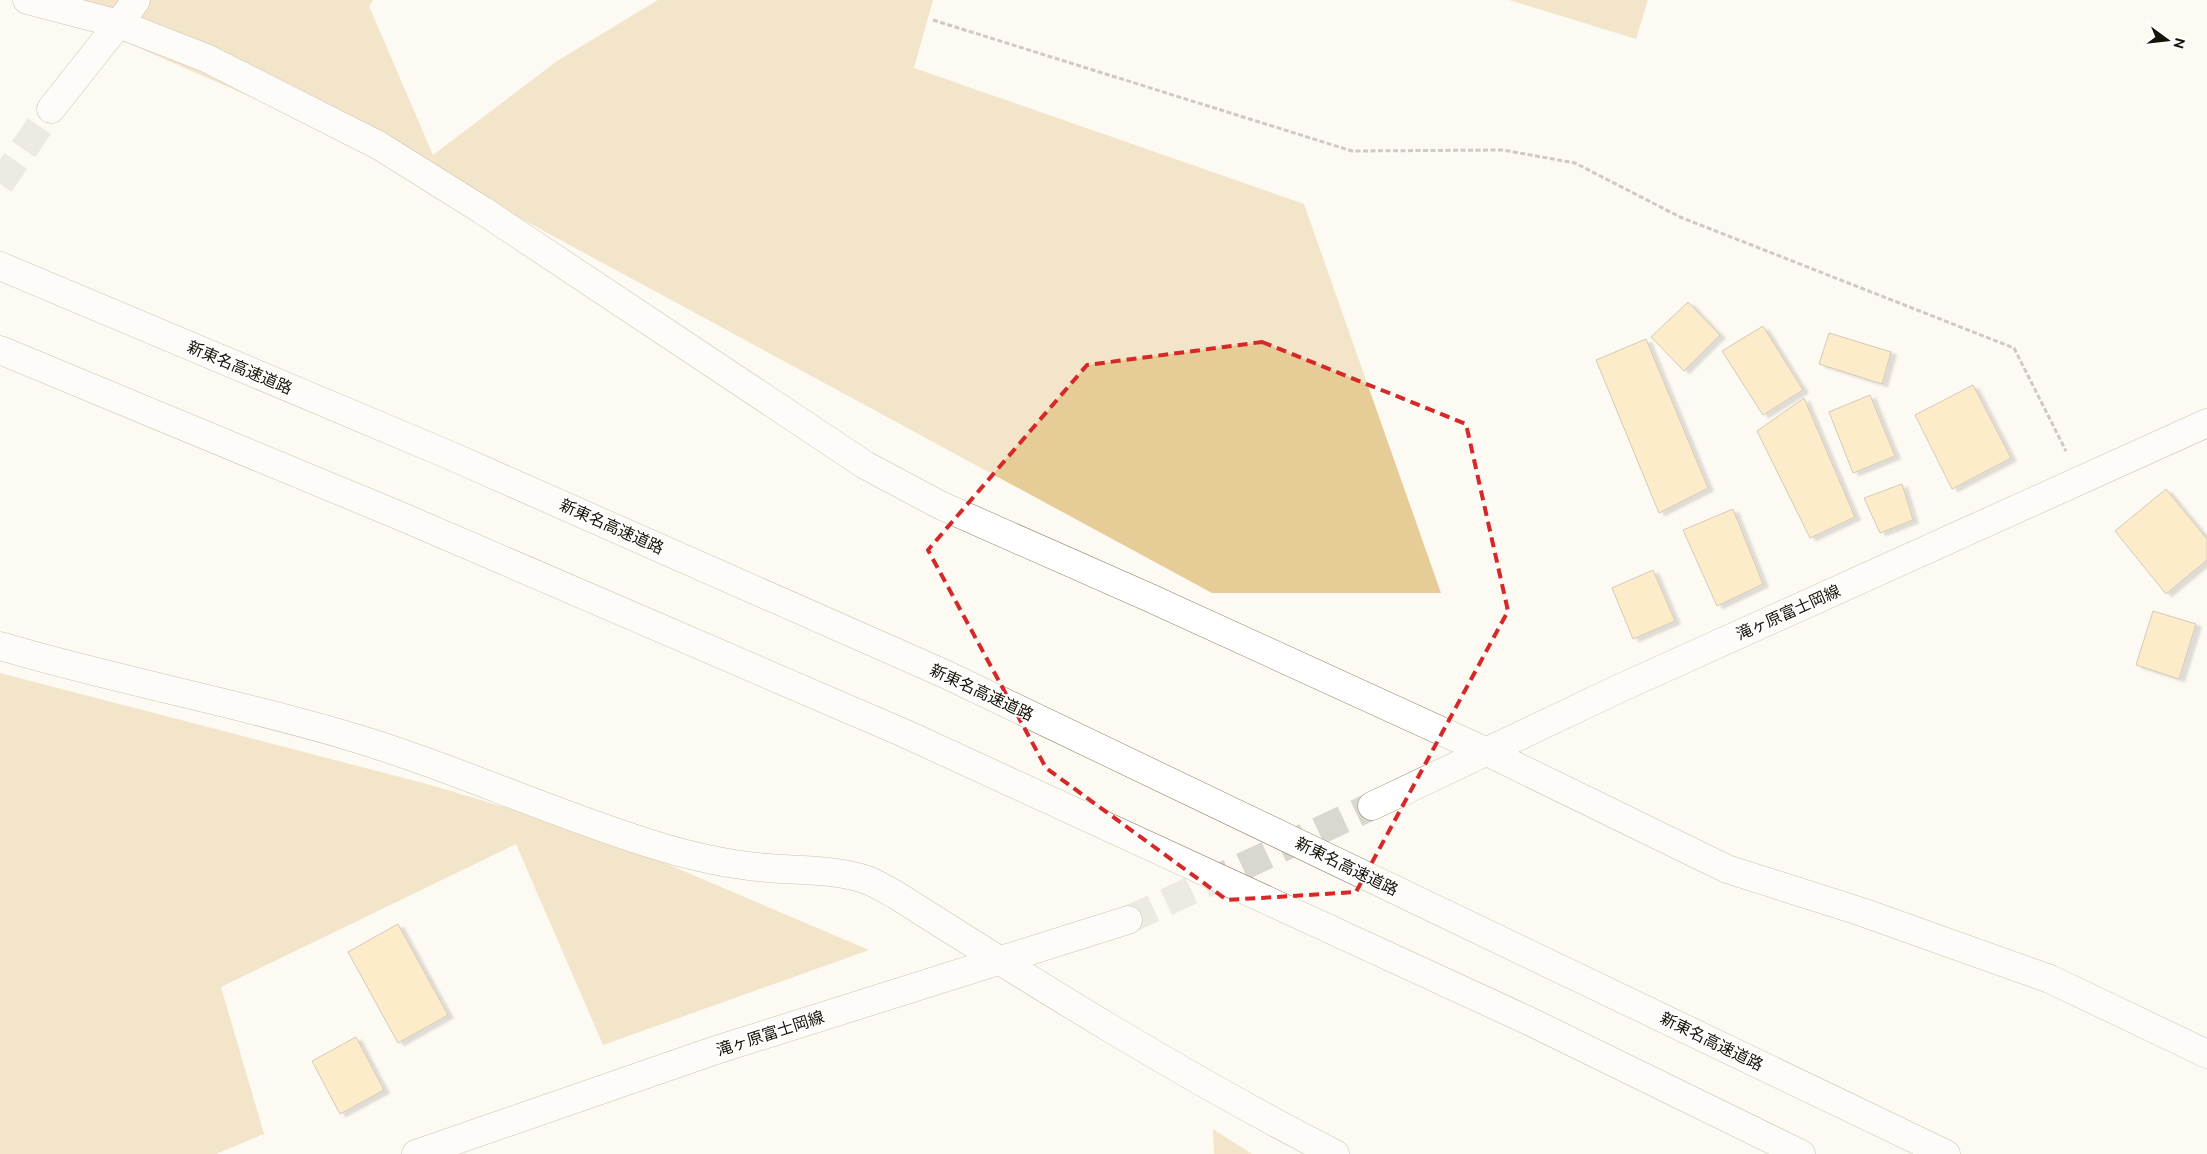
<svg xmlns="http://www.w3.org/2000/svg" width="2207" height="1154" font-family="Ubuntu,'Noto Sans JP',sans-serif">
<defs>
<filter id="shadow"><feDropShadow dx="5.5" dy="3" stdDeviation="1" flood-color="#0004"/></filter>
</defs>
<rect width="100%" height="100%" fill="#fdfaf3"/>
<g fill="#e6cc97">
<polygon points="30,0 373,0 369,6 433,155 557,61 658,0 933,0 914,68 1304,204 1441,593 1212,593 494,204"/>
<polygon points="1509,0 1648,0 1636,39"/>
<polygon points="0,673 427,784 601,836 869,950 603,1045 516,844 221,987 264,1134 216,1154 0,1154"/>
<polygon points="1213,1129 1252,1154 1214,1154"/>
</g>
<g fill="#fddb97" stroke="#9f9173" filter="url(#shadow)">
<polygon points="1688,302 1720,335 1684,371 1651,337"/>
<polygon points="1763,326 1803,390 1763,415 1722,351"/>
<polygon points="1829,333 1891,352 1882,384 1819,364"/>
<polygon points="1646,339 1708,488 1659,513 1596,360"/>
<polygon points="1973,385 2011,458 1952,489 1915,415"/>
<polygon points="1870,395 1895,456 1853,473 1829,412"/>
<polygon points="1804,398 1855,517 1810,538 1757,431"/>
<polygon points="1902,484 1913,520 1880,533 1864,498"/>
<polygon points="2166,489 2207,539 2207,560 2166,594 2115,531"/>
<polygon points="1733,509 1763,584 1717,606 1683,530"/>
<polygon points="1653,570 1675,621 1633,639 1612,588"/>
<polygon points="2153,611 2196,624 2179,679 2136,665"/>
<polygon points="398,924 448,1015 398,1043 348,952"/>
<polygon points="356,1037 384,1090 340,1114 312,1061"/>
</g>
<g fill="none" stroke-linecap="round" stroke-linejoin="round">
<polyline stroke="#dad7d0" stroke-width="28" stroke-dasharray="28 14" stroke-linecap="butt" points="0,184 51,109"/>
<polyline stroke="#dad7d0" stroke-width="28" stroke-dasharray="28 14" stroke-linecap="butt" points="1128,920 1372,806"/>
<g stroke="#918266" stroke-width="29">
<g id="minor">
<polyline points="27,0 119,24 206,58 378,145 482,210 865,465 942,506 1148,597 1485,751 1727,869 1862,912 2050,979 2207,1054"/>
<polyline points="51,109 127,13 136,0"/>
<path d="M0,646c114,34 231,55 345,89 102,30 199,75 300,107 40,13 82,23 124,26 32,3 67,1 98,12 10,4 20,10 29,15 143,91 287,181 439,259"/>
</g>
</g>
<g stroke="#918266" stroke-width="29">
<g id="major">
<polyline points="1372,806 1616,690 2207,423"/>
<polyline points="416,1154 716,1050 1128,920"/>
</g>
</g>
<g stroke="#918266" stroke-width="29">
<g id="highway">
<polyline points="0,266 449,455 945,674 1946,1154"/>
<polyline points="0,350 405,518 906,734 1527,1020 1801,1154"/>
</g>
</g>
<polyline stroke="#969289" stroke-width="3" stroke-dasharray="5 2.5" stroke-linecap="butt" points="933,20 1352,151 1503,150 1575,163 1680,217 2014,348 2066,451"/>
<use href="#minor" stroke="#fff" stroke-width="28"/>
<use href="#major" stroke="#fff" stroke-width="28"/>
<use href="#highway" stroke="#fff" stroke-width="28"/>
</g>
<path d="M0 0H2207V1154H0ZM1262,342l204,82 42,187 -152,281 -129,8 -181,-132 -118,-218 159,-185z" fill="#fdfaf3" fill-opacity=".55" fill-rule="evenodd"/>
<path fill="none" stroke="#d62828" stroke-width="4" stroke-dasharray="10 6" stroke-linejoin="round" d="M1262,342l204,82 42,187 -152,281 -129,8 -181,-132 -118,-218 159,-185z"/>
<g text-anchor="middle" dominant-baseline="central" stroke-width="4" stroke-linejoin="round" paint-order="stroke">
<g font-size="16" fill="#171207" stroke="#fff">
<text transform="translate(240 367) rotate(23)">新東名高速道路</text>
<text transform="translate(612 526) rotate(24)">新東名高速道路</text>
<text transform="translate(1788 612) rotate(-24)">滝ヶ原富士岡線</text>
<text transform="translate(982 692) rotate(25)">新東名高速道路</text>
<text transform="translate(1347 866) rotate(26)">新東名高速道路</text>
<text transform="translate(770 1033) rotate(-18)">滝ヶ原富士岡線</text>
<text transform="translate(1712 1041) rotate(26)">新東名高速道路</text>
</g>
</g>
<g transform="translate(2167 40) rotate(105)" stroke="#ffffff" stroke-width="4" paint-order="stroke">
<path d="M0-4L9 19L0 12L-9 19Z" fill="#171207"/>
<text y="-8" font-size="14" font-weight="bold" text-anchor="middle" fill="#171207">N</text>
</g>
</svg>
